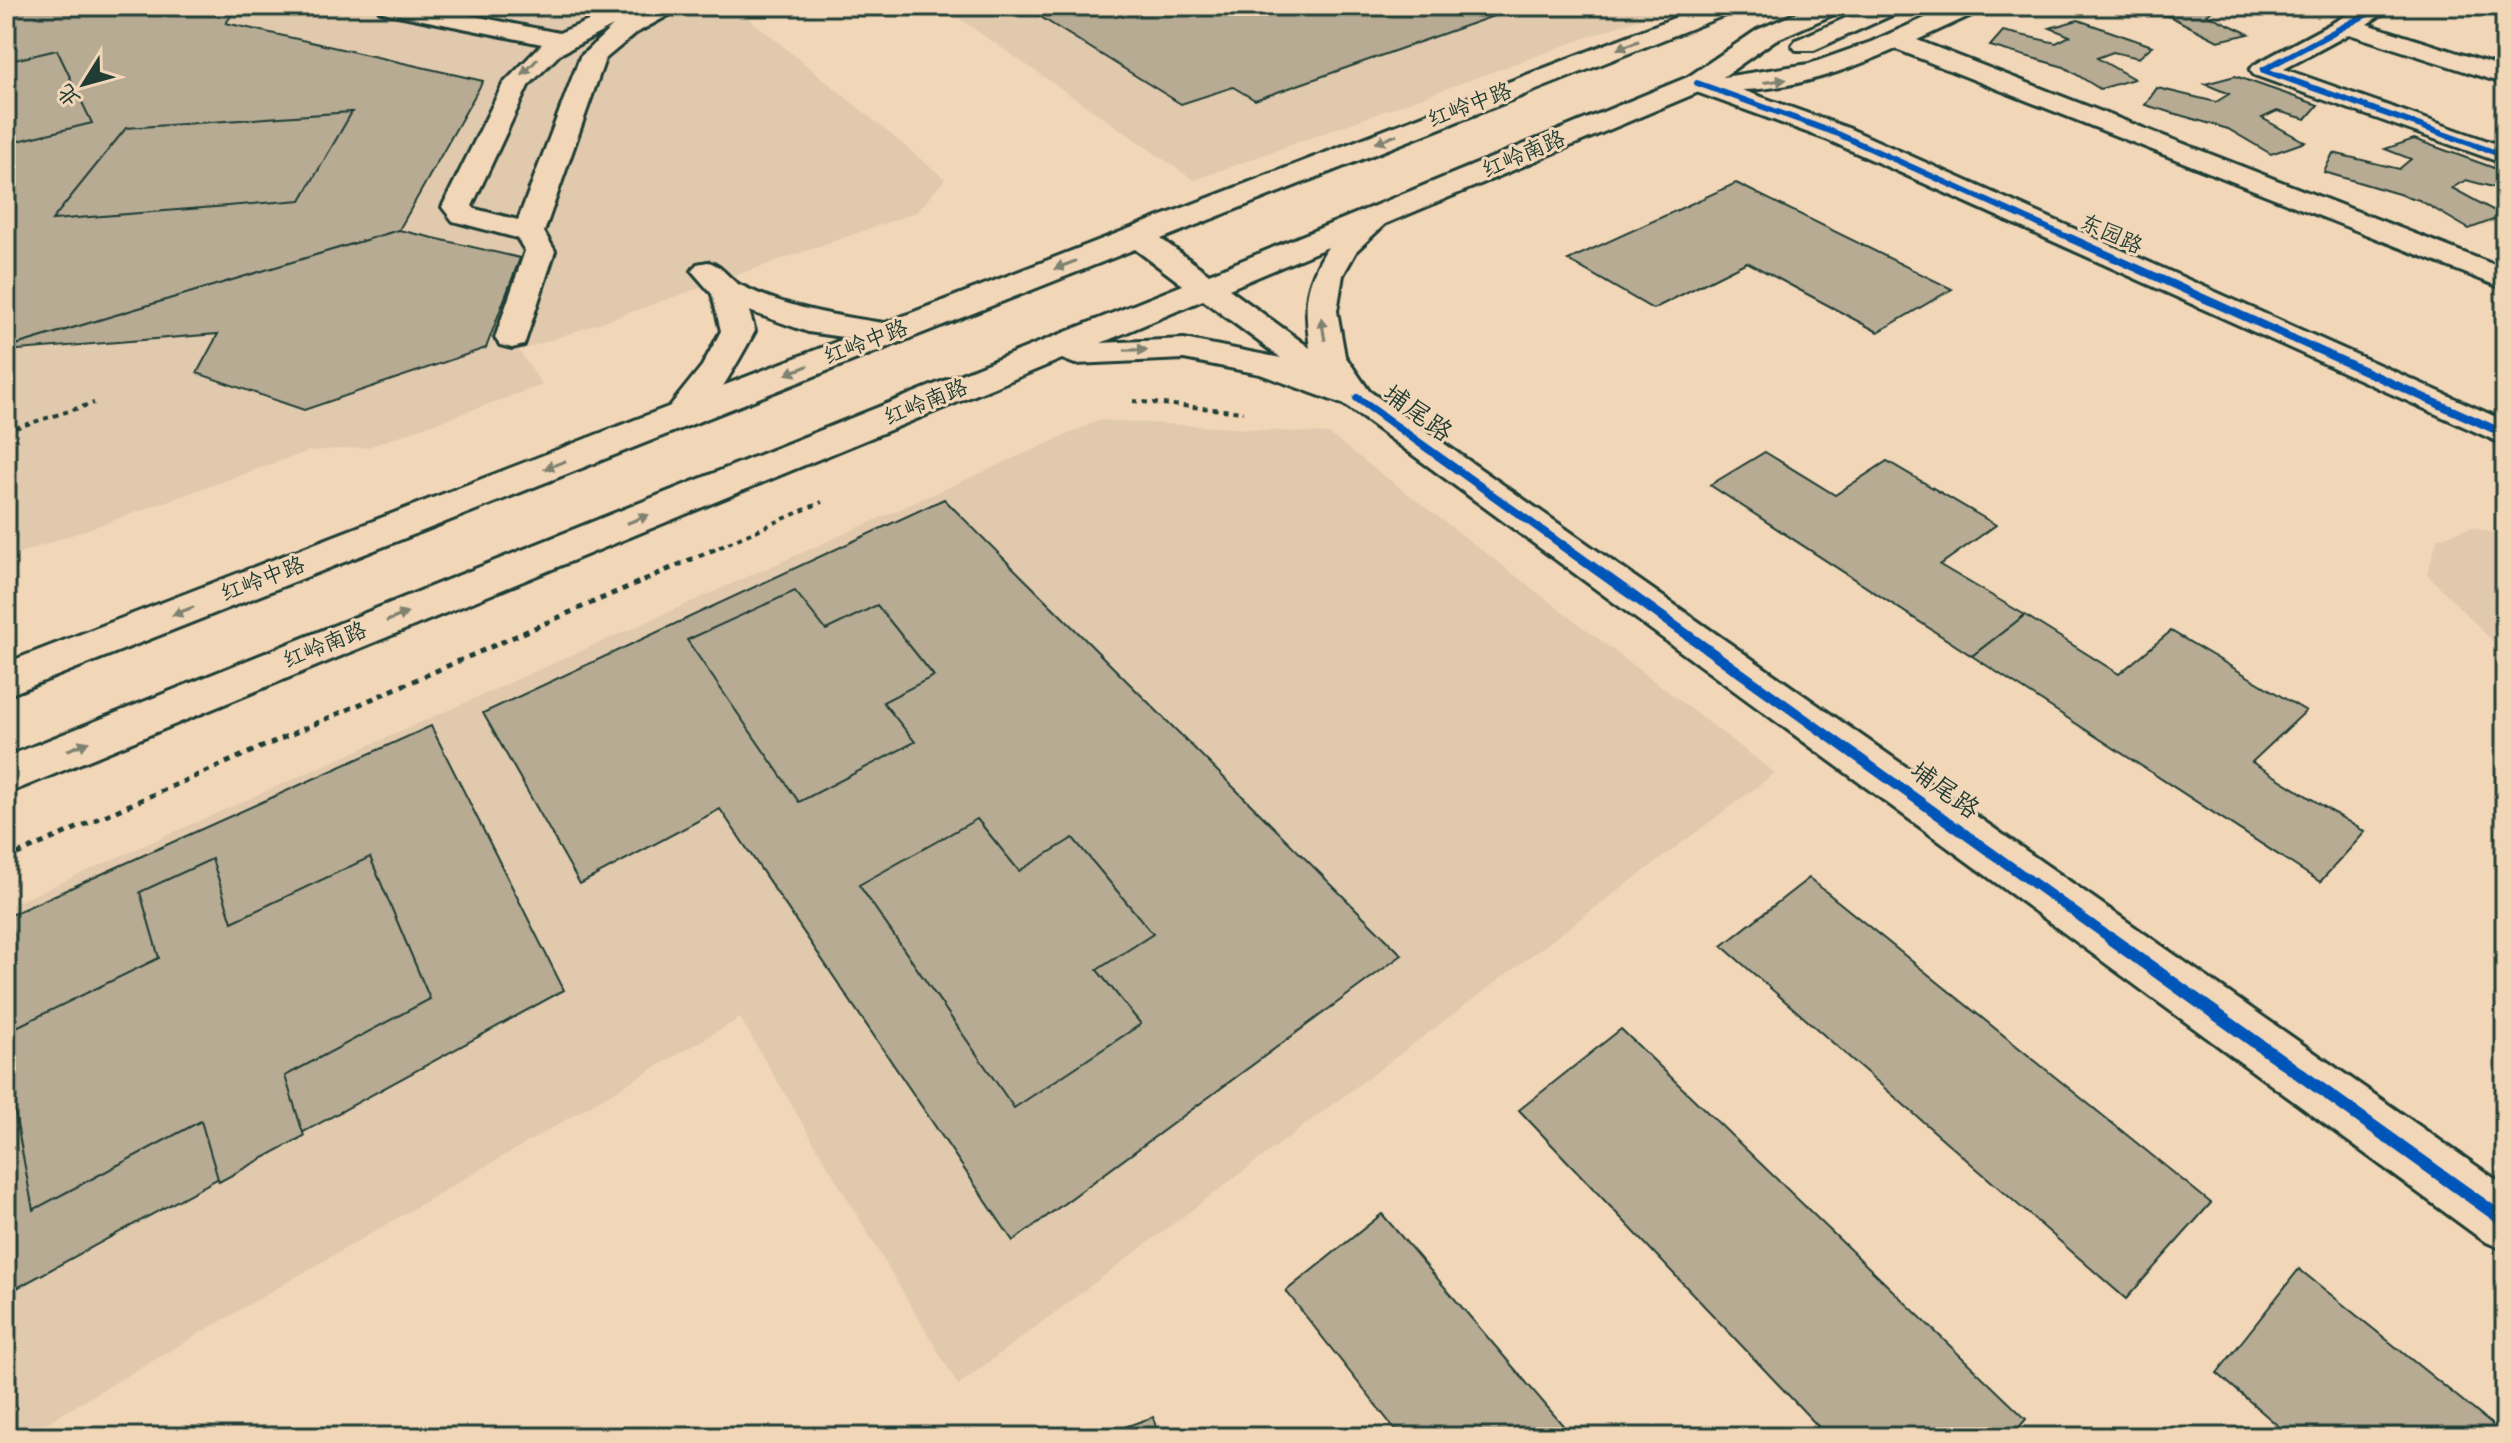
<svg xmlns="http://www.w3.org/2000/svg" width="2511" height="1443" font-family="Mynerve,'LXGW WenKai TC',sans-serif">
<rect width="100%" height="100%" fill="#f2d6b8"/>
<filter id="ink" filterUnits="userSpaceOnUse"><feTurbulence type="fractalNoise" baseFrequency=".0125" numOctaves="2"/><feDisplacementMap in="SourceGraphic" scale="16" xChannelSelector="R" yChannelSelector="G"/><feConvolveMatrix kernelMatrix="1 2 1 2 8 2 1 2 1" color-interpolation-filters="sRGB"/></filter>
<g filter="url(#ink)">
<g fill="#e0c9ad">
<polygon points="6,6 734,6 945,179 917,212 519,351 542,385 368,447 309,451 6,558"/>
<polygon points="941,6 1648,6 1660,11 1194,180"/>
<polygon points="1100,420 1329,434 1775,773 958,1385 740,1018 22,1437 6,1437 6,907"/>
<polygon points="2472,527 2505,536 2505,654 2427,574 2438,538"/>
</g>
<g fill="#b7ab94" stroke="#1f3d34" stroke-width="2">
<polygon points="6,6 238,6 226,23 483,81 399,230 6,348"/>
<polygon points="1023,6 1522,6 1255,100 1233,87 1181,104"/>
<polygon points="2124,6 2221,6 2206,14 2249,34 2218,41 2171,17"/>
<polygon points="2078,20 2152,46 2139,58 2113,52 2097,58 2134,79 2100,89 2064,67 1990,46 2003,31 2056,43 2070,36 2050,28"/>
<polygon points="57,50 92,123 6,144 6,62"/>
<polygon points="2235,76 2318,105 2306,119 2277,111 2262,118 2305,142 2271,154 2228,129 2145,105 2157,88 2216,102 2229,94 2205,84"/>
<polygon points="352,112 301,200 52,220 126,128"/>
<polygon points="2414,139 2505,172 2505,181 2500,189 2466,180 2452,188 2504,216 2469,229 2419,200 2324,172 2333,153 2399,169 2411,159 2385,149"/>
<polygon points="1736,183 1952,289 1878,332 1747,262 1653,309 1568,260"/>
<polygon points="399,230 520,258 486,348 304,410 197,373 218,334 6,351 6,348"/>
<polygon points="1765,452 1835,495 1887,461 1996,525 1940,565 2025,615 1972,656 1710,485"/>
<polygon points="944,499 1402,955 1013,1241 720,809 580,884 483,713"/>
<polygon points="795,591 826,630 877,605 934,676 883,702 915,742 799,802 687,640"/>
<polygon points="2025,615 2119,674 2171,631 2306,711 2252,762 2365,832 2320,882 1972,656"/>
<polygon points="431,726 564,990 6,1294 6,917"/>
<polygon points="977,819 1019,871 1073,838 1153,934 1097,970 1141,1024 1014,1108 859,885"/>
<polygon points="370,857 430,999 285,1076 304,1136 219,1182 201,1121 33,1210 6,1065 6,1032 159,958 140,892 212,859 232,922"/>
<polygon points="1809,878 2211,1203 2126,1299 1722,946"/>
<polygon points="1621,1029 2026,1419 2011,1437 1828,1437 1519,1110"/>
<polygon points="1382,1214 1573,1437 1401,1437 1286,1291"/>
<polygon points="2299,1269 2505,1435 2505,1437 2291,1437 2217,1373"/>
<polygon points="1153,1417 1159,1437 1096,1437"/>
</g>
<g fill="none" stroke-linecap="round" stroke-linejoin="round">
<g stroke="#1f3d34" stroke-width="6">
<g id="minor">
<path d="M376,6h48l135,27 66,-27 12,6 11,-6h32l-4,5 -40,22 -31,26 -61,173 11,19 -31,94 -12,3 -12,-3 -5,-7 30,-87 -8,-13 -64,-17 -11,-14 61,-123 39,-40 -154,-31 -8,-2zM613,26l-33,31 -62,163 -43,-11 -3,-3 56,-120 32,-32z"/>
<path d="M1952,6h32l-4,5 -63,29 588,229v20l-609,-240c-48,21 -101,40 -154,41l106,38 657,293v24l-677,-305 -140,-51 -4,-6 4,-6 9,-2 13,4 99,-15 62,-22z"/>
<polygon points="2364,6 2394,6 2367,24 2505,68 2505,84 2349,34 2284,69 2505,147 2505,164 2254,75 2250,70 2254,65"/>
<path d="M708,262c16,4 20,18 34,24 47,23 98,31 149,38l12,3 5,7 -5,7 -12,3 -83,-12 -59,-21 6,20c-12,22 -43,79 -62,92 -8,6 -17,3 -26,1l-5,-8 40,-50 19,-35 -9,-37 -20,-23 5,-7z"/>
<polygon points="1357,388 1369,391 2505,1186 2505,1250 2484,1241 1345,405 1340,398 1345,391"/>
</g>
</g>
<g stroke="#1f3d34" stroke-width="6">
<g id="major">
<path d="M1705,6h34l-4,5 -574,228 48,35 479,-197 69,-47 56,-24h32l-4,5 -66,29 -69,49 -321,135 -28,26 -14,25 -6,36 8,45 29,42 -5,7 -12,3 -12,-3 -85,-31 -76,-15 -109,5 -13,-5 -1056,435v-37l1177,-472 -48,-36 -1129,447v-33zM1328,247c-24,39 -24,56 -18,101l-81,-59zM1203,300l78,58 -97,-19 -83,4z"/>
<polygon points="1873,6 1905,6 1901,11 1814,50 1796,50 1792,45 1796,40"/>
</g>
</g>
<g stroke="#1f3d34" stroke-width="4" stroke-dasharray="5 5" stroke-linecap="butt">
<polyline points="1133,401 1243,412"/>
<polyline points="6,431 94,403"/>
<polyline points="719,547 822,502"/>
</g>
<polyline stroke="#1f3d34" stroke-width="5" stroke-dasharray="6 6" stroke-linecap="butt" points="6,859 724,545"/>
<use href="#minor" fill="#f2d6b8" fill-rule="evenodd"/>
<use href="#major" fill="#f2d6b8" fill-rule="evenodd"/>
<g stroke="#f2d6b8" stroke-width="9">
<g id="cycleway-far3">
<polyline points="2382,6 2263,70 2505,156"/>
<polyline points="1697,83 1838,134 2074,240"/>
</g>
</g>
<g stroke="#f2d6b8" stroke-width="12">
<g id="cycleway-far2">
<polyline points="2070,238 2505,434"/>
<polyline points="1357,398 1565,547"/>
</g>
</g>
<g stroke="#f2d6b8" stroke-width="15">
<polyline id="cycleway-far1" points="1562,545 2113,940"/>
</g>
<g stroke="#f2d6b8" stroke-width="18">
<polyline id="cycleway" points="2110,938 2505,1221"/>
</g>
<use href="#cycleway-far3" stroke="#0057b8" stroke-width="6"/>
<use href="#cycleway-far2" stroke="#0057b8" stroke-width="8"/>
<use href="#cycleway-far1" stroke="#0057b8" stroke-width="10"/>
<use href="#cycleway" stroke="#0057b8" stroke-width="13"/>
</g>
<defs><path id="oneway-solid" d="M-6-.8H1V-3.2L6.5 0L1 3.2V.8H-6Z" transform="scale(2)"/></defs>
<g fill="#7e826f">
<use href="#oneway-solid" transform="translate(1628 45) rotate(159)"/>
<use href="#oneway-solid" transform="translate(530 67) rotate(133)"/>
<use href="#oneway-solid" transform="translate(1775 81) rotate(-8)"/>
<use href="#oneway-solid" transform="translate(1386 139) rotate(159)"/>
<use href="#oneway-solid" transform="translate(1065 265) rotate(159)"/>
<use href="#oneway-solid" transform="translate(1323 329) rotate(-99)"/>
<use href="#oneway-solid" transform="translate(1136 350) rotate(-1)"/>
<use href="#oneway-solid" transform="translate(797 370) rotate(159)"/>
<use href="#oneway-solid" transform="translate(555 465) rotate(159)"/>
<use href="#oneway-solid" transform="translate(638 519) rotate(-22)"/>
<use href="#oneway-solid" transform="translate(183 611) rotate(159)"/>
<use href="#oneway-solid" transform="translate(397 617) rotate(-22)"/>
<use href="#oneway-solid" transform="translate(78 746) rotate(-22)"/>
</g>
</g>
<g text-anchor="middle" dominant-baseline="central" stroke-width="6" stroke-linejoin="round" paint-order="stroke">
<g font-size="22" fill="#1f3d34" stroke="#f2d6b8">
<text transform="translate(1470 106) rotate(-21)">红岭中路</text>
<text transform="translate(1524 155) rotate(-23)">红岭南路</text>
<text transform="translate(2111 235) rotate(24)">东园路</text>
<text transform="translate(866 343) rotate(-21)">红岭中路</text>
<text transform="translate(926 403) rotate(-22)">红岭南路</text>
<text transform="translate(263 580) rotate(-21)">红岭中路</text>
<text transform="translate(325 646) rotate(-22)">红岭南路</text>
</g>
<g font-size="26" fill="#1f3d34" stroke="#f2d6b8">
<text transform="translate(1417 414) rotate(36)">埔尾路</text>
<text transform="translate(1944 791) rotate(36)">埔尾路</text>
</g>
</g>
<rect width="2511" height="1443" fill="none" stroke="#f2d6b8" stroke-width="32"/>
<rect x="16" y="16" width="2479" height="1411" fill="none" stroke="#1f3d34" stroke-width="3" filter="url(#ink)"/>
<g transform="translate(84 84) rotate(233)" stroke="#f2d6b8" stroke-width="6" paint-order="stroke">
<path d="M0-6L14 30L0 20L-14 30Z" fill="#1f3d34"/>
<text y="-12" font-size="22" font-weight="bold" text-anchor="middle" fill="#1f3d34">北</text>
</g>
</svg>
